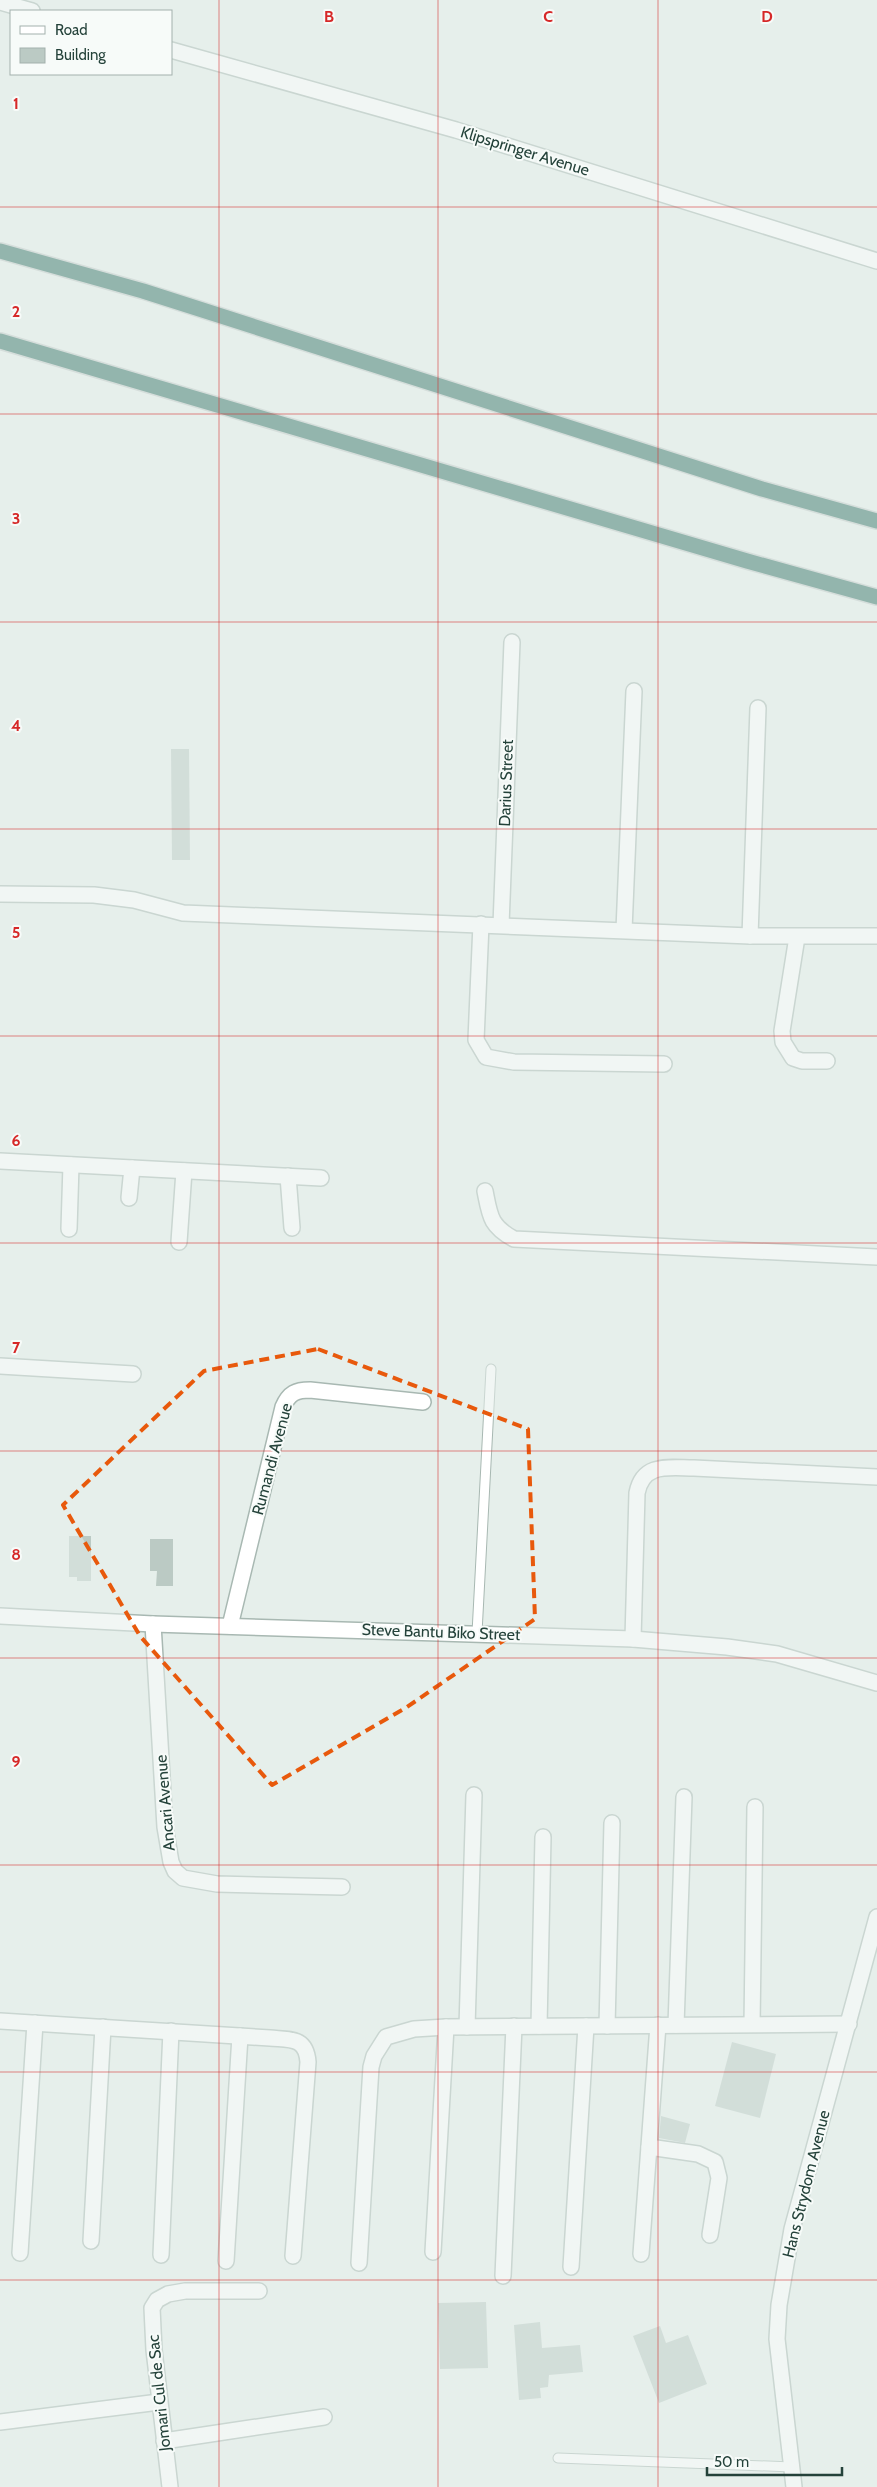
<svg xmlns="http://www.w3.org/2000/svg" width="877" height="2487" font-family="Cabin,sans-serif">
<rect width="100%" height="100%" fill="#e6efeb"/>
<g fill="#bbcac4">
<polygon points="171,749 189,749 190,860 172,860"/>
<polygon points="69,1536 91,1536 91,1581 77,1581 77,1577 69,1577"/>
<polygon points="150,1539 173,1539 173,1586 156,1586 157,1571 150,1571"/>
<polygon points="732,2042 776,2054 760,2118 715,2106"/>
<polygon points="661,2116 690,2124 685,2143 659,2138"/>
<polygon points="486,2302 488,2368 440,2369 438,2303"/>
<polygon points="540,2322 542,2348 580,2345 583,2372 549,2375 548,2387 540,2388 541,2398 519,2400 514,2325"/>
<polygon points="660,2326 666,2343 688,2335 707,2384 659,2403 633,2336"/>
</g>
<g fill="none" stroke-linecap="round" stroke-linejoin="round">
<g stroke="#a8b8b2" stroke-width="11">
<g id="service">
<polyline points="477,1633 491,1369"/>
<polyline points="558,2458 792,2467"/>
</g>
</g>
<g stroke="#a8b8b2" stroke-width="18">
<g id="minor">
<polyline points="0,2 32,11"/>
<polyline points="171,50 456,130 877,261"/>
<polyline points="0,894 94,895 134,900 183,913 750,936 877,936"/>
<polyline points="481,924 476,1040 486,1057 514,1062 664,1064"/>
<polyline points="501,925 512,642"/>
<polyline points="624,930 634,691"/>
<polyline points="750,936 758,708"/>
<polyline points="797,937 782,1031 783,1042 793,1058 802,1061 827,1061"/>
<polyline points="0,1161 321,1178"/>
<polyline points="288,1176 292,1228"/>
<path d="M485,1191c5,25 5,35 29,48l363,18"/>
<polyline points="129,1198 132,1168"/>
<polyline points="69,1229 71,1165"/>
<polyline points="179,1242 184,1171"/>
<polyline points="0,1366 133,1374"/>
<polyline points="0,1616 153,1624 633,1639 727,1647 777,1654 877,1683"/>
<polyline points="153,1624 165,1827 171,1862 175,1871 183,1878 217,1884 342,1887"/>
<path d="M230,1626l53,-219c6,-14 13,-17 27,-17l113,12"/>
<path d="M633,1639l4,-146c6,-31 32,-25 57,-25l183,9"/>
<path d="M0,2021l270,17c21,2 36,-1 38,24l-15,194"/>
<polyline points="752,2024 755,1807"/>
<polyline points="676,2025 684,1797"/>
<polyline points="539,2026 543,1837"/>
<polyline points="607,2026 612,1823"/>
<polyline points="467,2027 474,1795"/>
<polyline points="649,2147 698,2154 715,2162 719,2178 710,2235"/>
<polyline points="91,2241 103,2027"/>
<polyline points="433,2252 446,2027"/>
<polyline points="20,2253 35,2023"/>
<polyline points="641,2254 658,2025"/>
<polyline points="161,2255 171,2031"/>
<polyline points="226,2261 240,2036"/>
<polyline points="359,2263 371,2067 374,2056 386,2037 414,2029 446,2027 849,2024"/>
<polyline points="571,2267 586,2026"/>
<polyline points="503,2276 514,2026"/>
<polyline points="0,2422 159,2402"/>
<polyline points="164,2441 324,2417"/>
<polyline points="170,2487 154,2350 152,2308 157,2300 168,2294 185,2291 259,2291"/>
<polyline points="794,2487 777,2339 779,2305 792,2229 877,1917"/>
</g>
</g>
<g stroke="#c2cac8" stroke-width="18">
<g id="motorway">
<polyline points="0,251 143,291 762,489 877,521"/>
<polyline points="0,341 747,561 877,597"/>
</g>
</g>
<use href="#service" stroke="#fff" stroke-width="9"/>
<use href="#minor" stroke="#fff" stroke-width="15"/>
<use href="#motorway" stroke="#2f6f62" stroke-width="15"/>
</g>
<path d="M0 0H877V2487H0ZM318,1349l210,80 7,190 -128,88 -135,78 -132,-149 -77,-131 141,-134z" fill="#e6efeb" fill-opacity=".55" fill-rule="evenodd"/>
<path fill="none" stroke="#e8590c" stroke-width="4" stroke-dasharray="10 6" stroke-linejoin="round" d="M318,1349l210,80 7,190 -128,88 -135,78 -132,-149 -77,-131 141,-134z"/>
<path fill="none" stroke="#d62828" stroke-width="1" stroke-opacity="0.55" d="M219,0v2487M438,0v2487M658,0v2487M0,207h877M0,414h877M0,622h877M0,829h877M0,1036h877M0,1243h877M0,1451h877M0,1658h877M0,1865h877M0,2072h877M0,2280h877"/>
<g text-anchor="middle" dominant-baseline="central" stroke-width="4" stroke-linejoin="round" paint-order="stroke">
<g font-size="16" fill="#24423a" stroke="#f7fbf9">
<text transform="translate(525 151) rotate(17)">Klipspringer Avenue</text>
<text transform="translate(506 783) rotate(-88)">Darius Street</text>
<text transform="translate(272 1459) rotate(-75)">Rumandi Avenue</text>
<text transform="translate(441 1632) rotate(2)">Steve Bantu Biko Street</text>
<text transform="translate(165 1803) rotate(-95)">Ancari Avenue</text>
<text transform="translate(806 2184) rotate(-76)">Hans Strydom Avenue</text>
<text transform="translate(159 2393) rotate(-96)">Jomari Cul de Sac</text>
</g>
</g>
<g font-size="16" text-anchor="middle" font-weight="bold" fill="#d62828" stroke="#f7fbf9" stroke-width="4" stroke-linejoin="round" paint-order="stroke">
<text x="329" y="22">B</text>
<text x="548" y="22">C</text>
<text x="767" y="22">D</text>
<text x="16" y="109">1</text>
<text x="16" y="317">2</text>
<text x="16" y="524">3</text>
<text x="16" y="731">4</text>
<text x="16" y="938">5</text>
<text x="16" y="1146">6</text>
<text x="16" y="1353">7</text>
<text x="16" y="1560">8</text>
<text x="16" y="1767">9</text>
</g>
<rect x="10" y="10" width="162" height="65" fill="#f7fbf9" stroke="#a3b1ad"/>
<rect x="20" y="26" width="25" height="8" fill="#ffffff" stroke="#a3b1ad"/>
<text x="55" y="35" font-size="15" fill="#24423a">Road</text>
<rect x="20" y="48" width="25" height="15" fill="#bbcac4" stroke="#a3b1ad"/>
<text x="55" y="60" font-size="15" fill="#24423a">Building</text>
<path d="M707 2467v8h135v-8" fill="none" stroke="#24423a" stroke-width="2.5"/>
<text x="714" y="2467" font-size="15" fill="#24423a" stroke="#f7fbf9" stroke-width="4" paint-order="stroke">50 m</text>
</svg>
